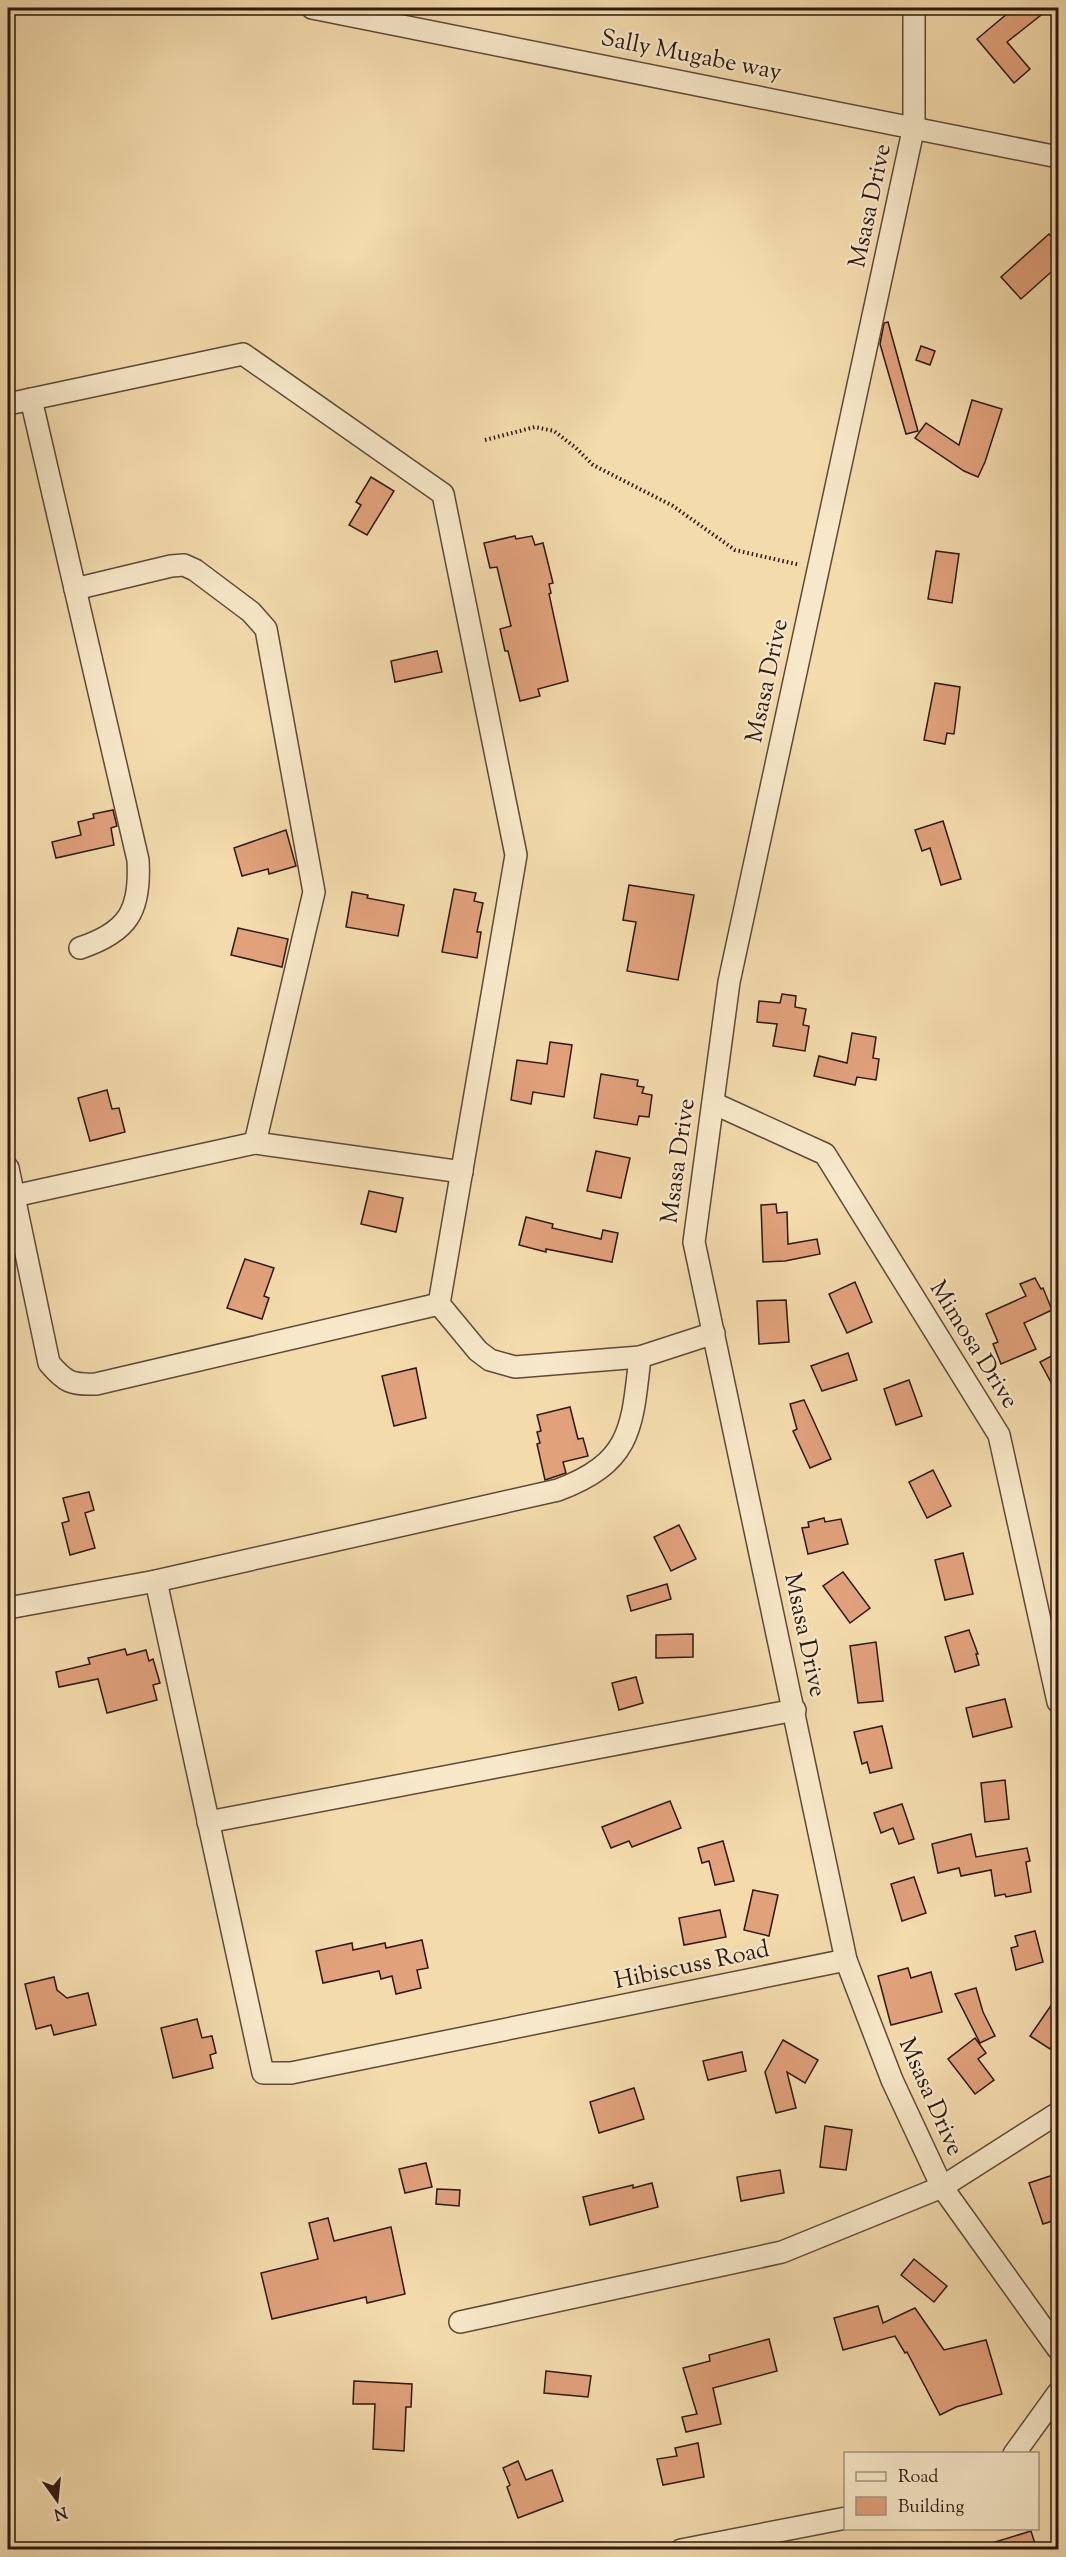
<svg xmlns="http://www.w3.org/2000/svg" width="1066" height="2557" font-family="'Sorts Mill Goudy',serif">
<rect width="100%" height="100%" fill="#f3dbac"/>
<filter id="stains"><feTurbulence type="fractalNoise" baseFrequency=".00333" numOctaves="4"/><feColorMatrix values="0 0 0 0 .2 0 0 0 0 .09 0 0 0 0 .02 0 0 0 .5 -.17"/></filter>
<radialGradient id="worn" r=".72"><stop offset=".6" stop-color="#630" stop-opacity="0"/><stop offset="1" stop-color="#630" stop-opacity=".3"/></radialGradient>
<g fill="#e0a17b" stroke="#2c1912" stroke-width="1.5">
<polygon points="1014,8 1050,8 1007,42 1030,69 1014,83 977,39"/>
<polygon points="1049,234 1059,244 1059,265 1021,299 1001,277"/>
<polygon points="888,322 918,431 906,434 880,344 884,323"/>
<polygon points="921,346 935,351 930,365 916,360"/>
<polygon points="972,400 1002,409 985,462 978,477 964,471 915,438 926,423 959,445"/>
<polygon points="371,477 394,491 367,535 349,525 361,505 356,502"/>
<polygon points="515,536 516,539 532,536 535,545 543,543 553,583 549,584 551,593 549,594 568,681 538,689 540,696 520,701 508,651 505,651 500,629 511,626 497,567 490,568 484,543"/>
<polygon points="936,551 959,554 952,603 928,599"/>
<polygon points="437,651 442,672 395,682 391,661"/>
<polygon points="935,683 960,687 954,734 947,733 945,744 924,740"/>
<polygon points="113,810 117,826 111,828 114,845 56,858 52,842 81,835 78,822 94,818 93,814"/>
<polygon points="943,821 961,879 941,885 930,848 922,851 915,830"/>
<polygon points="286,830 296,866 269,874 268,869 242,876 234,848"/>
<polygon points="629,885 694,895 678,980 627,971 636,922 623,920"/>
<polygon points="454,889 476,893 474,901 483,903 477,932 481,932 477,958 442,952"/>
<polygon points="352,892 368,895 367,898 404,905 398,936 346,927"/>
<polygon points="238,928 288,939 282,967 231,955"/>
<polygon points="782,994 796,996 795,1007 806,1009 803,1025 809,1026 805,1051 773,1046 777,1024 757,1022 759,1001 780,1003"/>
<polygon points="852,1033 876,1037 873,1058 879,1059 876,1080 857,1077 855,1085 814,1076 819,1056 847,1063"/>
<polygon points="550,1042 572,1045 564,1097 533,1092 531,1104 511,1100 517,1060 547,1064"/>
<polygon points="601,1074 638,1080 637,1086 644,1087 642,1093 652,1095 649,1117 639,1116 637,1125 594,1118"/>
<polygon points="107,1090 112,1109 119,1108 125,1132 90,1141 78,1098"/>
<polygon points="596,1151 630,1158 621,1198 587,1191"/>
<polygon points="369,1191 403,1198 396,1232 361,1224"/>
<polygon points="776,1204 777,1213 787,1212 788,1244 817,1239 820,1254 785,1261 763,1262 761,1205"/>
<polygon points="526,1217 553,1224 552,1228 601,1239 603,1230 618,1233 612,1262 546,1249 546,1252 519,1245"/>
<polygon points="245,1259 274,1268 264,1296 269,1298 262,1319 227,1308"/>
<polygon points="1035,1278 1041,1289 1043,1288 1052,1310 1024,1323 1036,1349 1001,1364 993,1344 998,1342 986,1314 1026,1296 1020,1284"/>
<polygon points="855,1282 872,1322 847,1333 829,1294"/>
<polygon points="786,1300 789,1342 759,1344 757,1301"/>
<polygon points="1059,1352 1059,1397 1040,1362"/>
<polygon points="848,1353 857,1380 822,1391 811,1366"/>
<polygon points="416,1368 426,1418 394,1426 382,1376"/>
<polygon points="909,1380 922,1416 896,1425 884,1389"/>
<polygon points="804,1400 831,1459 810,1468 793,1431 797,1429 790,1404"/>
<polygon points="570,1407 578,1439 583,1438 588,1456 563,1462 566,1473 545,1480 537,1444 540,1443 537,1432 541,1431 537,1415"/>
<polygon points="933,1470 951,1506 927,1518 909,1482"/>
<polygon points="89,1492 94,1510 85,1513 95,1548 70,1555 62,1523 69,1521 63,1498"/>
<polygon points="824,1518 825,1522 841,1519 848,1544 808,1554 802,1528 809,1527 808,1522"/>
<polygon points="679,1525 696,1559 671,1571 654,1537"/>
<polygon points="963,1553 973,1594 945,1600 935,1560"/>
<polygon points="843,1572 870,1608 850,1623 823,1586"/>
<polygon points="667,1584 671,1599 631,1611 627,1596"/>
<polygon points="969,1630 978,1654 976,1654 979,1665 955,1672 945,1637"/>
<polygon points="693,1634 693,1657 656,1658 656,1635"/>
<polygon points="876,1642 883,1701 858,1703 850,1646"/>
<polygon points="125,1649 127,1655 146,1650 149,1661 153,1659 160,1683 153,1685 157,1700 107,1713 98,1679 59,1687 56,1672 90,1664 88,1658"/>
<polygon points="636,1677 643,1703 619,1710 612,1683"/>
<polygon points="1005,1699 1012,1727 973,1737 966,1708"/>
<polygon points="882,1726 892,1768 870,1773 867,1762 862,1764 854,1732"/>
<polygon points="1005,1780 1009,1819 985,1822 981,1783"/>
<polygon points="670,1801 681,1828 632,1847 629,1841 611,1848 602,1827"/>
<polygon points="902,1804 914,1839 899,1844 893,1828 881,1833 874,1813"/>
<polygon points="971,1834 976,1857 1027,1848 1030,1861 1026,1862 1031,1892 1006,1897 1005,1894 995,1896 991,1870 961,1876 959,1868 938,1873 932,1844"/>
<polygon points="723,1841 734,1881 715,1885 709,1861 702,1863 698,1848"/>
<polygon points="914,1877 926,1913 902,1921 891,1884"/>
<polygon points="753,1890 778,1895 769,1936 744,1930"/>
<polygon points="720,1910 726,1937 684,1945 679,1918"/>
<polygon points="1035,1931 1043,1962 1016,1970 1011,1948 1018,1946 1015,1936"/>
<polygon points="422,1940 428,1968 417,1970 421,1988 396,1994 392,1976 381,1979 379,1971 323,1983 316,1951 352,1943 353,1950 385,1943 386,1948"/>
<polygon points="908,1968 911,1978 931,1972 942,2012 891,2025 878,1976"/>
<polygon points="54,1977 57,1990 67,1998 88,1993 96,2025 54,2035 51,2025 36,2029 25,1984"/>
<polygon points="976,1988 983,2012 995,2036 980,2043 955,1994"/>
<polygon points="1059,1994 1059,2036 1050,2049 1030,2036"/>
<polygon points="197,2019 202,2038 212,2036 216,2053 210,2055 213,2068 173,2078 161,2028"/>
<polygon points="975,2038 986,2053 978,2059 994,2080 975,2094 948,2059"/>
<polygon points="783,2040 818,2060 805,2083 787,2072 796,2108 776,2113 765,2072"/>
<polygon points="742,2052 746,2071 708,2080 703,2061"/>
<polygon points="634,2088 644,2119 599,2133 590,2102"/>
<polygon points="825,2126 852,2130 846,2170 820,2167"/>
<polygon points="426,2163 432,2187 405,2193 399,2169"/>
<polygon points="780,2170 784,2193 741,2201 737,2177"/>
<polygon points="1059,2173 1059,2219 1043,2224 1029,2183"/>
<polygon points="652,2183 658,2207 590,2225 583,2197 633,2185 633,2188"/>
<polygon points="437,2189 460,2190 459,2206 436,2204"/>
<polygon points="328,2218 334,2241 391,2227 405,2294 367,2303 366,2297 272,2319 261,2273 318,2259 309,2223"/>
<polygon points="914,2259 947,2286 934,2302 901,2275"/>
<polygon points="878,2306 883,2323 915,2308 944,2350 986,2340 1002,2394 956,2407 940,2415 907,2352 905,2353 895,2336 843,2350 834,2318"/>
<polygon points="769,2339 777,2371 713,2388 721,2424 686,2432 682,2417 697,2414 683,2368 710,2361 709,2355"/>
<polygon points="546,2371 591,2376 588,2397 544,2393"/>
<polygon points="354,2381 412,2384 411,2407 406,2407 404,2451 373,2449 375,2404 353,2404"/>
<polygon points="698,2443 704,2477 663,2485 657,2459 677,2456 675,2448"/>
<polygon points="518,2461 526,2480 552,2470 563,2501 518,2518 507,2487 510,2485 503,2468"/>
<polygon points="1031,2531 1037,2550 983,2550 982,2546"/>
</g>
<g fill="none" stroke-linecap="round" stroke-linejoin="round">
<g stroke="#5e4a38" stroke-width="24">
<g id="minor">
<polyline points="312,8 1058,157"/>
<polyline points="914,8 914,126 729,982 694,1242 846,1960 892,2080 942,2187 1058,2349"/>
<path d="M31,399l107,461c3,51 -10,72 -58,88"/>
<polyline points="8,404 243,354 443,494 516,855 439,1304 478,1351 490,1360 515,1367 640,1357 714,1333"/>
<polyline points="75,589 171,566 184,565 195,570 251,612 266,629 314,892 255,1143"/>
<polyline points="713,1103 825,1154 999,1435 1058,1702"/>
<path d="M8,1168l41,195c16,19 22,22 47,21l343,-80"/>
<polyline points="14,1196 255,1143 462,1172"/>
<polyline points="156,1581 263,2073 291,2073 846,1960"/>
<path d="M8,1608l148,-27 402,-91c74,-28 74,-62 82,-133"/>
<polyline points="208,1822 795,1710"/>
<polyline points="460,2322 782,2252 942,2187 1058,2113"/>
<polyline points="1014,2454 1058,2393"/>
<polyline points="681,2550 846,2518"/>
</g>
</g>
<polyline stroke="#2c1912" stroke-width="4" stroke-dasharray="1.5 3" stroke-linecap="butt" points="485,440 535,427 554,431 576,448 593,465 673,506 735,550 800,565"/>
<use href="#minor" stroke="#f7e8c9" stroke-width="21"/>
</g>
<g text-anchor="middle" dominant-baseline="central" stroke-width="4.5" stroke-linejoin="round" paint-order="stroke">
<g font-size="24" fill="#2c1912" stroke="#f7e8c9">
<text transform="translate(691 56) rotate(11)">Sally Mugabe way</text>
<text transform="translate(871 206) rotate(-78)">Msasa Drive</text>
<text transform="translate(768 681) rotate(-78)">Msasa Drive</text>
<text transform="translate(679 1161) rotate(-82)">Msasa Drive</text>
<text transform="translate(973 1345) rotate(58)">Mimosa Drive</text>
<text transform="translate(804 1635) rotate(78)">Msasa Drive</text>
<text transform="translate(692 1966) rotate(-12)">Hibiscuss Road</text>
<text transform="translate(930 2097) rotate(66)">Msasa Drive</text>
</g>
</g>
<rect width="1066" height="2557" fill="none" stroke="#f3dbac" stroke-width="30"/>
<rect x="9" y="9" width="1048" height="2539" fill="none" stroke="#2c1912" stroke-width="3"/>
<rect x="15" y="15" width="1036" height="2527" fill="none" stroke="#2c1912" stroke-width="1.5"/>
<rect x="844" y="2452" width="195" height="78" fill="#f7e8c9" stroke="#a69580" stroke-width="1.5"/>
<rect x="856" y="2472" width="30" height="9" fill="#f7e8c9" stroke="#a69580" stroke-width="1.5"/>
<text x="898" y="2482" font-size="18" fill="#2c1912">Road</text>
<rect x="856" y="2497" width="30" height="18" fill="#e0a17b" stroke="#a69580" stroke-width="1.5"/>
<text x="898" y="2512" font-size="18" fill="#2c1912">Building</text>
<g transform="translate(57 2500) rotate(165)" stroke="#f7e8c9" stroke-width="4.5" paint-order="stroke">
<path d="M0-4.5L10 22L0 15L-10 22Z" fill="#2c1912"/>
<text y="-9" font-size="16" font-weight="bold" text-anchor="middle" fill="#2c1912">N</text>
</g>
<rect width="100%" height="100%" filter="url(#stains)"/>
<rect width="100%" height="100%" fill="url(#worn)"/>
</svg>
